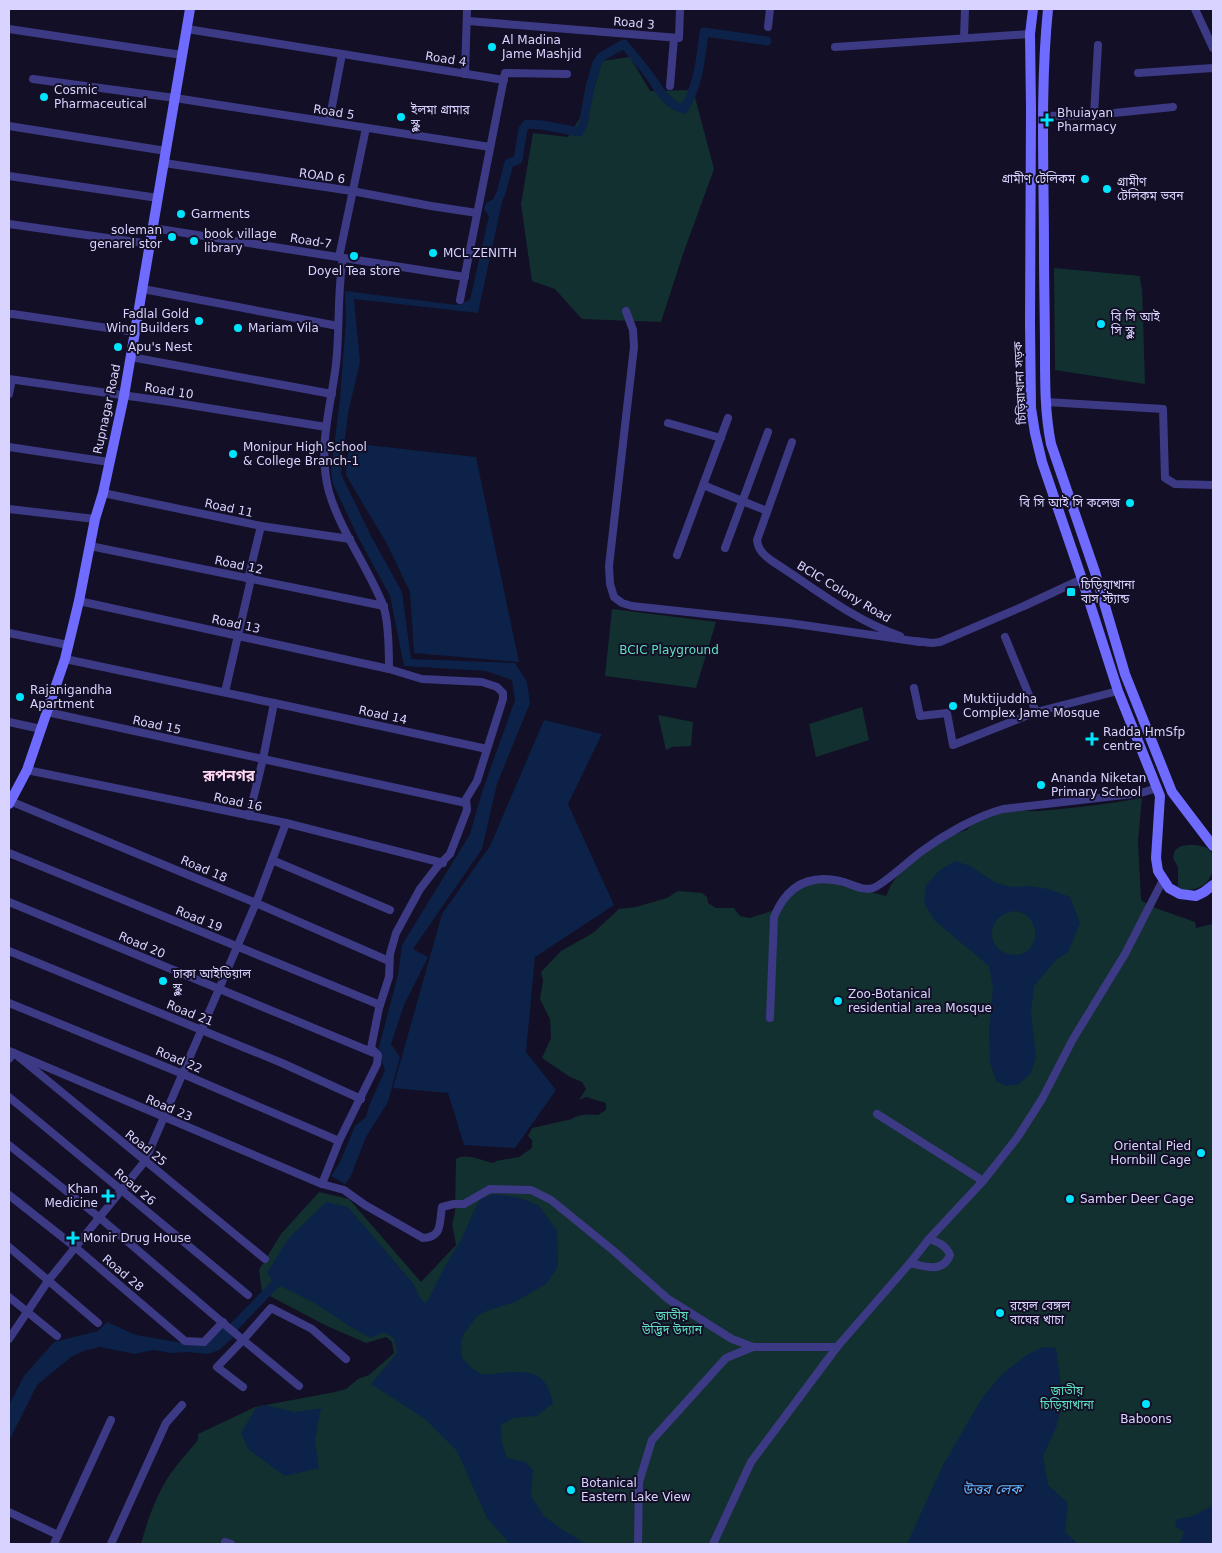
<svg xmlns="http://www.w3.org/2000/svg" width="1222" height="1553" font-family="'DejaVu Sans','Noto Sans Bengali',sans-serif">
<rect width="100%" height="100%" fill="#130f26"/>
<g fill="#12302f">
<polygon points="630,57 650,91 693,90 714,169 683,254 661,322 582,319 555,289 532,281 521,204 533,133 568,137 591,100 602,61"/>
<polygon points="1054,268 1140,276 1141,287 1142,287 1145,384 1055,370"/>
<polygon points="612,609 716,622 696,688 605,676"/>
<polygon points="862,707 869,740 816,757 809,724"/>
<polygon points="658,715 693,722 691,746 672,747 666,750"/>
<path d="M1142,798l-4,43 3,59 9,6 45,16 1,6 17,-4v620h-1072c6,-23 16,-51 30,-71 8,-11 18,-22 27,-33v-6l57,-27 80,-15 11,-3 12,-10 11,-4 25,-22 -2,-11 -6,-5 -20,6 -39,-17 -65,-34 -3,-22 22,-36 38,-42 30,7 72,83 35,-37 -4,-21 3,-11 1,-54c9,-7 27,2 38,4l2,-2 23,-4 13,-9v-8l-4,-4 4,-8 40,-9c7,-5 18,-5 26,-4l8,-5v-7l-20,-6 -7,3 7,-11 -4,-7 -12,-5 -28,-19 9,-20 -1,-19 -10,-20 3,-18 -2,-9 20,-21 32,-18 26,-24 17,-2 31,-9 11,-7 24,2 5,4 1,6 8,5h18l6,8 10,2 31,-10 12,-16 9,-5 11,-4h24l49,13c2,-4 3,-8 5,-11 11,-19 56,-51 76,-55 10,-12 31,-17 45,-19 9,-2 18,1 27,0 35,-3 69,-7 103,-13z"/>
<path d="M1189,845c6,0 18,0 22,7 2,2 2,8 2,11 1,19 -13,28 -31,27l-4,-4v-19l-5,-9 2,-8 6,-4z"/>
</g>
<g fill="#0c2248" fill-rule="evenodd">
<polygon points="497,197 503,197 478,313 354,299 360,362 348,413 341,474 371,536 402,592 411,659 515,663 527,682 530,703 497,784 482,849 413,949 428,957 404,1005 391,1044 400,1057 388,1102 366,1137 350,1178 345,1184 331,1176 339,1164 355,1126 366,1117 369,1106 385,1070 378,1051 398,975 402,945 470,834 482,792 515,700 512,680 486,671 404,666 390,596 358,537 333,484 331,471 340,399 346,319 345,291 457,305 470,300 489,216 484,209 486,203"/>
<polygon points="349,443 476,457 519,662 414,653 410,592 387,544 346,475"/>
<polygon points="544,720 602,734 568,804 614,905 535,957 526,1052 556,1090 515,1148 464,1145 448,1093 393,1088 442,914 490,846"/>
<path d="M955,861l15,5 26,17 16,4 18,-1 18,3 22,8 10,26 -5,13 -7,16 -11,7 -23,27 -3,26 5,45 -5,16 -12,11 -14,2 -9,-5 -6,-19 -1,-32 4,-42 -4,-22 -55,-46 -10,-17 2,-18 14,-15zM1017,911c30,9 20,50 -8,43 -27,-6 -20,-43 8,-43z"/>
<path d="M494,1194l22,3 22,8 19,25 1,37 -12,17 -31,18 -26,8 -12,6 -14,19 -2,7 1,16c6,6 13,15 22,16 4,1 11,0 16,-1 30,-2 45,-4 53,30l-16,13 -24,2 -12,7 1,18 5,15 18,4 8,8 -2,26 13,20 16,12 26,16h-76l-23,-26 -30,-67 -32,-32 -54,-35 26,-31 -3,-15 -10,-6 -13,6 -20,-11 -35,-23 -43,-22 -6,-9 21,-34 38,-37 22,5 65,76 7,15 5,5 3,-3 16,-32 18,-30 11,-25 7,-14z"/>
<polygon points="107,1322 136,1335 201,1346 206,1344 225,1324 236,1335 219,1350 208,1354 186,1352 172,1353 153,1350 135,1354 100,1347 83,1351 71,1357 37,1385 9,1441 9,1405 24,1376 54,1342 98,1331"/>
<polygon points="1044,1347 1056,1348 1060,1376 1061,1409 1056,1428 1043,1456 1048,1485 1068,1503 1065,1532 1078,1544 907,1544 943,1465 982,1398 1002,1374 1028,1354"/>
<polygon points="265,1405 296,1412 321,1408 315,1440 319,1468 285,1476 248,1449 241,1433 256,1408"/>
<polygon points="1213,1506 1213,1544 1179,1544 1184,1532 1175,1526 1177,1519 1190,1517"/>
</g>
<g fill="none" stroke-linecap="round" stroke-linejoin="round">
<g stroke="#0c2248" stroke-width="9">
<path d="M495,206l6,-13 8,-30 9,-3 5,-31 4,-5 15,1 37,7 4,-7 7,-38 7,-24 4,-6 23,-13c8,10 17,20 25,31 10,13 17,30 35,34 14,-23 17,-50 20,-77l63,9"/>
<polyline points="226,1335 283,1276"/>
</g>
<g stroke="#3d3a85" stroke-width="8">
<polyline points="1195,9 1213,48"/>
<polyline points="468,21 679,38 680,9"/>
<polyline points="768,27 770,9"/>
<polyline points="9,29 182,55"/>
<polyline points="187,29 504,80"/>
<polyline points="964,38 965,9"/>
<polyline points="835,47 1030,34"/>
<polyline points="1138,73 1213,68"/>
<polyline points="465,74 467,9"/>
<polyline points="33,79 175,98 490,147"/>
<polyline points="670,86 674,38"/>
<polyline points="1094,115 1098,45"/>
<polyline points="1044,116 1094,115 1173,107"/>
<polyline points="329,122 342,54"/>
<polyline points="9,126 166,151"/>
<polyline points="164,163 352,191 431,206 477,213"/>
<polyline points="9,176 158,198"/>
<polyline points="9,224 150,244"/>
<polyline points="153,228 465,277"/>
<polyline points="339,257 366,128"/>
<polyline points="143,289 338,326"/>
<polyline points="460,300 505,73 567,74"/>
<polyline points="626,311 633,330 634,347 609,566 610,584 614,597 622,603 632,606 789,623 920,642"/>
<polyline points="9,314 13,314 135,332"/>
<polyline points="131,357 332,394"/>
<polyline points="9,379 171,402 326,427"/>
<polyline points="9,394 12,380"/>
<polyline points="1046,402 1163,409 1165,478 1175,484 1213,485"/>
<polyline points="668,423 721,438"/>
<path d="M792,442l-35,98c1,10 7,15 15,21 41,26 81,59 128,75"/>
<polyline points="9,447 109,462"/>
<polyline points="703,485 767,511"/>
<polyline points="103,493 261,526 350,539"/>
<polyline points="9,509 95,519"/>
<polyline points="90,546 384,606"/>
<polyline points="725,548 768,432"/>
<polyline points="677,555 728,418"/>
<polyline points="248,579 261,526"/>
<polyline points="79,601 389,669"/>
<polyline points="9,633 68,645"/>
<polyline points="1005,637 1036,712 1118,691"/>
<polyline points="915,641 932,643 940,642 1024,606 1082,579"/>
<polyline points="65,659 274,703 263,759 466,803"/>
<polyline points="914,688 920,716 947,713 953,745 1036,712"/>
<polyline points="225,692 251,579"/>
<polyline points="274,703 487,749"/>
<polyline points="47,712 263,759 249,816"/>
<polyline points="9,722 41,729"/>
<polyline points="27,770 286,823 443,863"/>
<polyline points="10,801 256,903 389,961"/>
<polyline points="9,853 380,1005"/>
<polyline points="272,860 390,910"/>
<polyline points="9,902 374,1053"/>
<polyline points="9,951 282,1063 361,1099"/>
<polyline points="9,1003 183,1074 339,1141"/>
<path d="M770,1018l4,-101c13,-32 36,-44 70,-35 9,3 19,9 29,6 9,-2 39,-30 49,-37 22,-16 54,-35 81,-42l138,-16 16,-5"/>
<path d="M9,1051l313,133 22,6 21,15 58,33c20,-1 16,-15 19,-31l12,-3h10l26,-15 41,1 20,10 64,52 53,47 64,40 21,8h84"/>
<polyline points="9,1059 14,1053 265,1259"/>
<polyline points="9,1097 248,1295"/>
<polyline points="877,1114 983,1181"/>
<polyline points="9,1145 100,1218 243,1340 271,1308 312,1329 346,1359"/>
<path d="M322,1184l17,-43 38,-77 1,-9 -7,-7 8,-40 10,-31 1,-23 6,-21 24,-44 17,-22 13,-13 17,-44 -1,-11 11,-18 26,-82v-6l-6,-6 -15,-5 -60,-3 -33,-10c0,-18 0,-48 -6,-64 -15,-38 -43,-75 -54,-113 -12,-44 2,-85 7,-128 4,-35 1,-71 7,-106"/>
<polyline points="9,1195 75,1247 185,1341 204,1342 223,1322"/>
<polyline points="9,1247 98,1323"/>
<path d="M910,1263c16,4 33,10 40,-8 -4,-10 -12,-13 -21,-16"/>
<polyline points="9,1297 57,1336"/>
<polyline points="9,1339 48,1281 145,1161 256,903 286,823"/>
<polyline points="243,1387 217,1367 243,1340 299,1386"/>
<polyline points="9,1512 58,1535"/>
<polyline points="225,1542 231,1544"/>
<polyline points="54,1544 111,1420"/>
<polyline points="111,1544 166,1423 182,1405"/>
<polyline points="638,1544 639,1482 652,1440 726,1358 753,1347"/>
<polyline points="713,1544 751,1462 837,1347 910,1263 929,1239 983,1181 1017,1138 1042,1099 1073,1039 1125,954 1163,880"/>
</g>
<g stroke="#6f6bff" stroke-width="10">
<polyline points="1033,9 1030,34 1031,109 1030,324 1031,408 1035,433 1042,462 1082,579 1118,691 1160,796 1156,858 1158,871 1169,888 1180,894 1196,896 1204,892 1213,885"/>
<path d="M1048,9c-8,80 -4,162 -4,242 0,35 1,69 1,103 0,30 0,60 6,90l44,128 30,102 47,118 41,54"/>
<polyline points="9,804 27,770 65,659 79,601 95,519 103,493 124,396 190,9"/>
</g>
</g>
<g fill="#00e5ff" stroke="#130f26" stroke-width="2">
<circle cx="492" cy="47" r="5"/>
<circle cx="44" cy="97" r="5"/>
<circle cx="401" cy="117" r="5"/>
<path d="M1044.5 112.5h5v5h5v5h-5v5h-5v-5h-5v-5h5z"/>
<circle cx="1085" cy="179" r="5"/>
<circle cx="1107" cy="189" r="5"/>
<circle cx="181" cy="214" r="5"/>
<circle cx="172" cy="237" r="5"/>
<circle cx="194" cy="241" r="5"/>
<circle cx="433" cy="253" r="5"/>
<circle cx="354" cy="256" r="5"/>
<circle cx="199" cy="321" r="5"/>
<circle cx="1101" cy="324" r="5"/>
<circle cx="238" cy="328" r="5"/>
<circle cx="118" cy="347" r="5"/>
<circle cx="233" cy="454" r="5"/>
<circle cx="1130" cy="503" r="5"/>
<rect x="1066" y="587" width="10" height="10" rx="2.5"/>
<circle cx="20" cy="697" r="5"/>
<circle cx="953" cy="706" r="5"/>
<path d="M1089.5 731.5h5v5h5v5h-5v5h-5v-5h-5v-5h5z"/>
<circle cx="1041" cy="785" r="5"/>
<circle cx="163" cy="981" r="5"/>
<circle cx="838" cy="1001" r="5"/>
<circle cx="1201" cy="1153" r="5"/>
<path d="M105.5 1188.5h5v5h5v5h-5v5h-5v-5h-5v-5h5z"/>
<circle cx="1070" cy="1199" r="5"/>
<path d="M70.5 1230.5h5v5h5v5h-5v5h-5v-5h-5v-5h5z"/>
<circle cx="1000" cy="1313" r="5"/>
<circle cx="1146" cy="1404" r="5"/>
<circle cx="571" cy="1490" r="5"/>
</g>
<g text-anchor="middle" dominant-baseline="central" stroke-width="4" stroke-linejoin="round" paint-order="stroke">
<g font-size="12" fill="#d9d4ff" stroke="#130f26">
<text transform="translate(634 23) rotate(5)">Road 3</text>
<text transform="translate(446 59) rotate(9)">Road 4</text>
<text transform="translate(334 112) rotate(9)">Road 5</text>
<text transform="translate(322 176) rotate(8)">ROAD 6</text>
<text transform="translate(311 241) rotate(9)">Road-7</text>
<text transform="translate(1020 383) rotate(-93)">চিড়িয়াখানা সড়ক</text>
<text transform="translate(169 391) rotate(9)">Road 10</text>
<text transform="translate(107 409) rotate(-78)">Rupnagar Road</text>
<text transform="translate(229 508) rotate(12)">Road 11</text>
<text transform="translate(239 565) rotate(12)">Road 12</text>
<text transform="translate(844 592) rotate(31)">BCIC Colony Road</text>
<text transform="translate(236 624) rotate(12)">Road 13</text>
<text transform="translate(383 715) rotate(12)">Road 14</text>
<text transform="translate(157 725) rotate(12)">Road 15</text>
<text transform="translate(238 802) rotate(12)">Road 16</text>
<text transform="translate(204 869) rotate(23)">Road 18</text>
<text transform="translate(199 919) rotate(22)">Road 19</text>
<text transform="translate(142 945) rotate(23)">Road 20</text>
<text transform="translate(190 1013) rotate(22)">Road 21</text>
<text transform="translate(179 1060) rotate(23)">Road 22</text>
<text transform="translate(169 1108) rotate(23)">Road 23</text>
<text transform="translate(146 1148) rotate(39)">Road 25</text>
<text transform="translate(135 1187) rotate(40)">Road 26</text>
<text transform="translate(123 1273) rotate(40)">Road 28</text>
</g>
<g font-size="12" fill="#d9d4ff" stroke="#130f26" text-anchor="start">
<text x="502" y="40">Al Madina<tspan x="502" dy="14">Jame Mashjid</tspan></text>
<text x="54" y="90">Cosmic<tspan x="54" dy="14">Pharmaceutical</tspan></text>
<text x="411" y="110">ইলমা গ্রামার<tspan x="411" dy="14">স্কুল</tspan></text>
<text x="1057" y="113">Bhuiayan<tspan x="1057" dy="14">Pharmacy</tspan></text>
<text x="1075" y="179" text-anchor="end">গ্রামীণ টেলিকম</text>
<text x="1117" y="182">গ্রামীণ<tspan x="1117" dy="14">টেলিকম ভবন</tspan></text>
<text x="191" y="214">Garments</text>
<text x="162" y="230" text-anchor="end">soleman<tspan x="162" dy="14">genarel stor</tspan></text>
<text x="204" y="234">book village<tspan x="204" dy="14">library</tspan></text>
<text x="443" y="253">MCL ZENITH</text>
<text x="354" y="271" text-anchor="middle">Doyel Tea store</text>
<text x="189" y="314" text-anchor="end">Fadlal Gold<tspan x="189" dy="14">Wing Builders</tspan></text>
<text x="1111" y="317">বি সি আই<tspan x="1111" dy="14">সি স্কুল</tspan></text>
<text x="248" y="328">Mariam Vila</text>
<text x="128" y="347">Apu's Nest</text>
<text x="243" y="447">Monipur High School<tspan x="243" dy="14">&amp; College Branch-1</tspan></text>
<text x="1120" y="503" text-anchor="end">বি সি আই সি কলেজ</text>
<text x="1081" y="585">চিড়িয়াখানা<tspan x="1081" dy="14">বাস স্ট্যান্ড</tspan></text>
<text x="30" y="690">Rajanigandha<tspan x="30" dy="14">Apartment</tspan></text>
<text x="963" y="699">Muktijuddha<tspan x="963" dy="14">Complex Jame Mosque</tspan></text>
<text x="1103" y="732">Radda HmSfp<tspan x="1103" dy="14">centre</tspan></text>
<text x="1051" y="778">Ananda Niketan<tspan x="1051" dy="14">Primary School</tspan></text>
<text x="173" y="974">ঢাকা আইডিয়াল<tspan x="173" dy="14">স্কুল</tspan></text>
<text x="848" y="994">Zoo-Botanical<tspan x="848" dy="14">residential area Mosque</tspan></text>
<text x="1191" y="1146" text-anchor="end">Oriental Pied<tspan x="1191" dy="14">Hornbill Cage</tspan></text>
<text x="98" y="1189" text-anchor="end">Khan<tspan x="98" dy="14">Medicine</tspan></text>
<text x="1080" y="1199">Samber Deer Cage</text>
<text x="83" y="1238">Monir Drug House</text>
<text x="1010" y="1306">রয়েল বেঙ্গল<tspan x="1010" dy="14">বাঘের খাচা</tspan></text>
<text x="1146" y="1419" text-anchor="middle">Baboons</text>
<text x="581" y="1483">Botanical<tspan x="581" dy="14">Eastern Lake View</tspan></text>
</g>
<g font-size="12" fill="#5fe0c0" stroke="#130f26">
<text x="669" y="650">BCIC Playground</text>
<text x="672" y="1316">জাতীয়<tspan x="672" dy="14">উদ্ভিদ উদ্যান</tspan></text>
<text x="1067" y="1391">জাতীয়<tspan x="1067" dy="14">চিড়িয়াখানা</tspan></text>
</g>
<g font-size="14" font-style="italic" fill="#62b6ff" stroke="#130f26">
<text x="992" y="1489">উত্তর লেক</text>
</g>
<g font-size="15" font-weight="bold" fill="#ffd6f0" stroke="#130f26">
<text x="229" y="776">রূপনগর</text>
</g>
</g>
<rect width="1222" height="1553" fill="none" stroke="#d9d4ff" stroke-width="20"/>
</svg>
